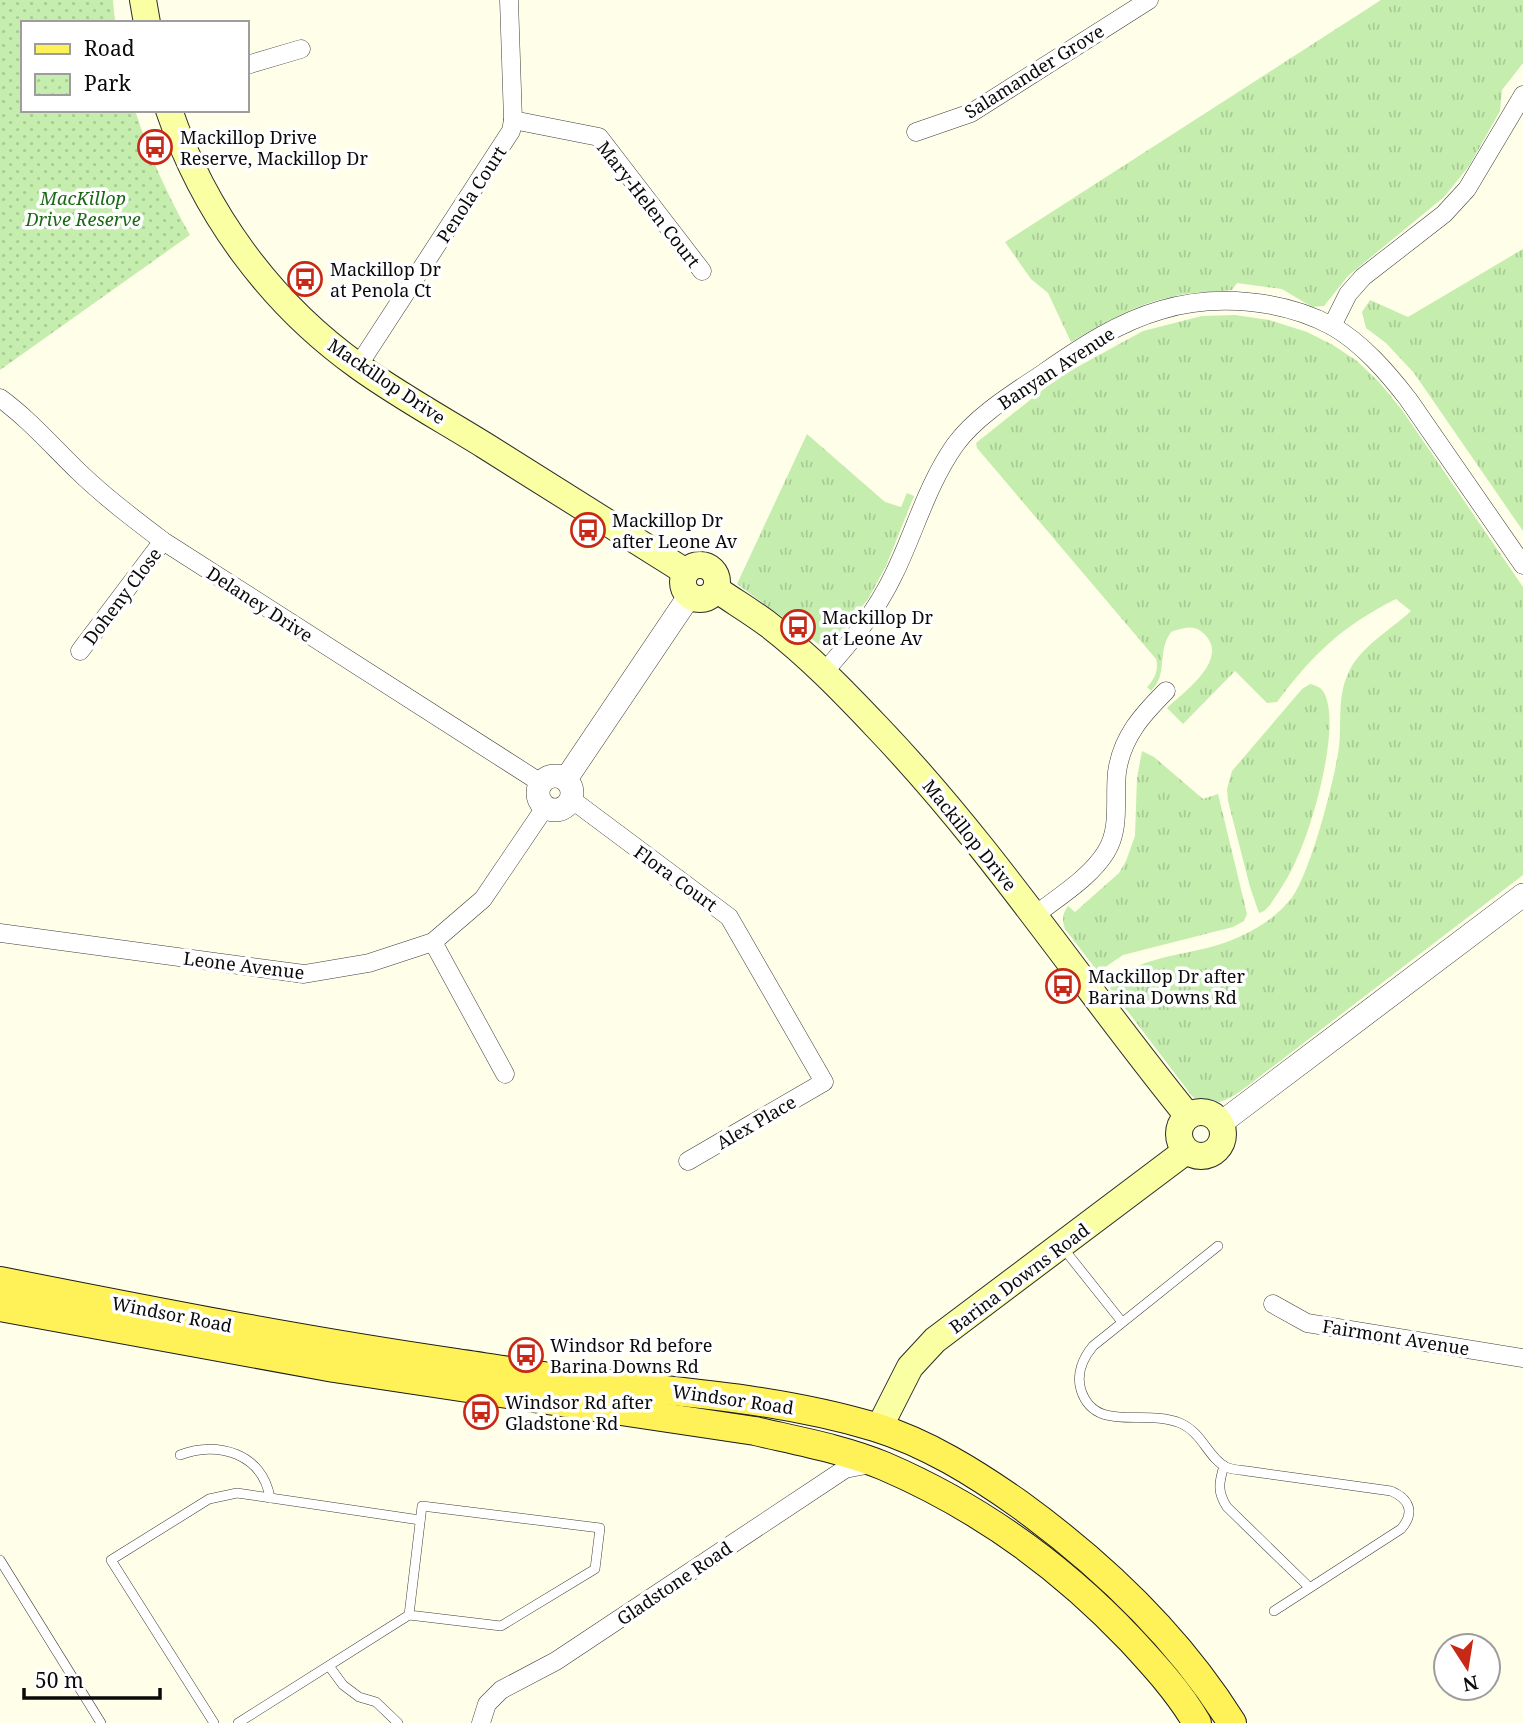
<svg xmlns="http://www.w3.org/2000/svg" width="1523" height="1723" font-family="'Noto Serif',serif">
<defs>
<pattern id="grass-tufts" width="24" height="20" patternUnits="userSpaceOnUse" patternTransform="scale(1.75)"><rect width="24" height="20" fill="#c5edae"/><path d="M3 7l-1-3M5 7V3M7 7l1-3M15 17l-1-3M17 17v-4M19 17l1-3" fill="none" stroke="#a8ca94"/></pattern>
<pattern id="park-dots" width="8" height="8" patternUnits="userSpaceOnUse" patternTransform="scale(1.75)"><rect width="8" height="8" fill="#c5edae"/><path d="M2 2h.1M6 6h.1" fill="none" stroke="#a8ca94" stroke-width="1.8" stroke-linecap="round"/></pattern>
</defs>
<rect width="100%" height="100%" fill="#fffee8"/>
<g fill="url(#grass-tufts)">
<path d="M1381,0h142v63l-21,27 -2,21 -31,55 -25,31 -96,79 -24,30 -12,1 -30,-18 -45,-6 -5,7c-20,2 -41,2 -61,7 -36,7 -68,27 -100,45l-23,-49 -17,-14 -26,-37z"/>
<polygon points="1523,249 1523,531 1414,373 1386,343 1366,328 1362,312 1370,300 1408,317"/>
<path d="M1235,315l34,5 38,12 26,13 24,16 22,21 23,28 121,177v288l-256,196c-20,14 -51,47 -75,25l-82,-108c20,-30 69,-32 101,-41 31,-9 59,-23 80,-48 19,-24 44,-120 48,-152 3,-24 -2,-50 9,-73 11,-27 43,-44 63,-63l-15,-12c-54,27 -83,55 -119,103l-10,1 -32,-32 -52,53 -16,-16c17,-16 65,-50 36,-75 -9,-9 -21,-5 -32,-1 -15,21 -2,41 -20,59l-4,-4c8,-8 12,-18 9,-28l-179,-211 -1,-5 83,-66 84,-46 59,-15z"/>
<polygon points="807,434 885,502 901,507 907,493 914,496 886,566 868,599 835,642 820,645 737,584"/>
<path d="M1310,684c5,1 10,3 13,7 20,31 -11,136 -26,167 -7,17 -17,32 -27,47l-6,6 -5,2 -9,-26 -22,-86 -1,-12 5,-18 70,-82z"/>
<path d="M1142,751l12,6 49,42 15,-5 29,120 -3,7 -11,6 -110,28 -25,17 -33,-43c-3,-9 -3,-15 3,-23l7,6 44,-39 7,-12 9,-25 2,-58z"/>
</g>
<path fill="url(#park-dots)" d="M0,0h113l2,23h-92v87h112c14,45 32,84 55,125l-190,135z"/>
<g fill="none" stroke-linecap="round" stroke-linejoin="round">
<g stroke="#3d3d3d" stroke-width="10">
<g id="service">
<path d="M1218,1246l-125,100c-10,12 -17,28 -12,44 14,44 64,18 99,33 23,10 28,35 46,44 7,3 14,3 21,4l144,20c19,8 24,22 10,38l-127,82"/>
<polyline points="1063,1248 1122,1322"/>
<path d="M180,1455c38,-15 83,-1 90,43"/>
<path d="M1224,1466c-5,16 -7,26 3,41l82,80"/>
<polygon points="422,1506 600,1528 595,1569 501,1626 409,1615"/>
<polyline points="0,1560 101,1723"/>
<polyline points="329,1666 343,1685 359,1697 376,1702 398,1723"/>
<polyline points="214,1723 111,1560 209,1499 237,1493 420,1520"/>
<polyline points="238,1723 409,1615"/>
</g>
</g>
<g stroke="#3d3d3d" stroke-width="19">
<g id="minor">
<polyline points="247,65 301,49"/>
<polyline points="513,120 599,137 702,271"/>
<polyline points="916,132 971,113 1149,0"/>
<polyline points="1332,326 1348,294 1363,277 1444,214 1467,189 1523,95"/>
<polyline points="358,366 511,131 513,120 509,0"/>
<path d="M0,398c30,22 52,48 79,74 26,25 55,47 84,69l378,242"/>
<polyline points="80,651 163,541"/>
<path d="M823,673c28,-31 53,-61 71,-99 21,-43 33,-89 61,-129 22,-30 59,-52 90,-73 36,-25 74,-50 116,-62 54,-16 121,-11 171,16 30,17 55,46 76,73l115,166"/>
<polyline points="571,799 729,917 824,1082 688,1161"/>
<path d="M1034,916c24,-19 56,-38 72,-64 15,-24 8,-53 11,-80 5,-35 25,-57 49,-81"/>
<polyline points="0,933 304,974 369,963 433,942 483,899 546,806"/>
<polyline points="433,942 505,1074"/>
<polyline points="1273,1304 1307,1323 1523,1358"/>
<polyline points="481,1723 487,1704 501,1690 556,1661 845,1469 871,1464"/>
</g>
</g>
<g stroke="#3d3d3d" stroke-width="24">
<g id="tertiary">
<circle cx="555" cy="793" r="17"/>
<polyline points="566,779 690,595"/>
<polyline points="1221,1123 1523,895"/>
</g>
</g>
<g stroke="#2c2c2c" stroke-width="28">
<g id="secondary">
<polyline points="143,0 147,23"/>
<path d="M169,110c35,103 101,193 189,256 40,29 84,53 126,79 68,42 135,85 202,127"/>
<circle cx="700" cy="582" r="17"/>
<path d="M716,589c17,12 36,23 53,36 39,30 74,66 108,102 115,120 206,260 311,389"/>
<circle cx="1201" cy="1134" r="22"/>
<polyline points="879,1428 910,1367 935,1340 1186,1151"/>
</g>
</g>
<g stroke="#1b1b1b" stroke-width="30">
<g id="primary">
<path d="M0,1281c152,30 304,60 457,82 43,6 86,14 129,19 97,10 195,17 289,45 52,16 100,46 144,77 84,61 158,131 213,219"/>
<path d="M0,1307l334,61 421,63c43,10 88,18 129,35 93,40 177,100 247,174 24,26 48,52 66,83"/>
</g>
</g>
<use href="#service" stroke="#fff" stroke-width="9"/>
<use href="#minor" stroke="#fff" stroke-width="18"/>
<use href="#tertiary" stroke="#fff" stroke-width="23"/>
<use href="#secondary" stroke="#fbffa3" stroke-width="26"/>
<use href="#primary" stroke="#fff158" stroke-width="28"/>
</g>
<defs>
<g id="bus-ring" transform="scale(1.75)"><circle r="9.5" fill="#fff" stroke="#c72916" stroke-width="1.5"/><path d="M-5-6H5V4H4V6H2V4H-2V6H-4V4H-5ZM-3.5-4V0h7V-4ZM-3.5 1.2v1.5H-2V1.2ZM2 1.2v1.5H3.5V1.2Z" fill="#c72916"/></g>
</defs>
<g fill-rule="evenodd">
<use href="#bus-ring" x="155" y="147"/>
<use href="#bus-ring" x="305" y="279"/>
<use href="#bus-ring" x="588" y="530"/>
<use href="#bus-ring" x="798" y="627"/>
<use href="#bus-ring" x="1063" y="986"/>
<use href="#bus-ring" x="526" y="1355"/>
<use href="#bus-ring" x="481" y="1412"/>
</g>
<g text-anchor="middle" dominant-baseline="central" stroke-width="7" stroke-linejoin="round" paint-order="stroke">
<g font-size="18" fill="#0a0a0a" stroke="#fff">
<text transform="translate(1034 71) rotate(-32)">Salamander Grove</text>
<text transform="translate(471 194) rotate(-57)">Penola Court</text>
<text transform="translate(649 204) rotate(52)">Mary-Helen Court</text>
<text transform="translate(1056 368) rotate(-33)">Banyan Avenue</text>
<text transform="translate(387 381) rotate(34)">Mackillop Drive</text>
<text transform="translate(122 596) rotate(-53)">Doheny Close</text>
<text transform="translate(260 604) rotate(33)">Delaney Drive</text>
<text transform="translate(970 835) rotate(51)">Mackillop Drive</text>
<text transform="translate(676 878) rotate(36)">Flora Court</text>
<text transform="translate(244 965) rotate(7)">Leone Avenue</text>
<text transform="translate(756 1122) rotate(-30)">Alex Place</text>
<text transform="translate(1019 1278) rotate(-37)">Barina Downs Road</text>
<text transform="translate(172 1314) rotate(11)">Windsor Road</text>
<text transform="translate(1396 1337) rotate(9)">Fairmont Avenue</text>
<text transform="translate(733 1399) rotate(8)">Windsor Road</text>
<text transform="translate(674 1583) rotate(-34)">Gladstone Road</text>
</g>
<g font-size="18" fill="#0a0a0a" stroke="#fff" text-anchor="start">
<text x="180" y="137">Mackillop Drive<tspan x="180" dy="21">Reserve, Mackillop Dr</tspan></text>
<text x="330" y="269">Mackillop Dr<tspan x="330" dy="21">at Penola Ct</tspan></text>
<text x="612" y="520">Mackillop Dr<tspan x="612" dy="21">after Leone Av</tspan></text>
<text x="822" y="617">Mackillop Dr<tspan x="822" dy="21">at Leone Av</tspan></text>
<text x="1088" y="976">Mackillop Dr after<tspan x="1088" dy="21">Barina Downs Rd</tspan></text>
<text x="550" y="1345">Windsor Rd before<tspan x="550" dy="21">Barina Downs Rd</tspan></text>
<text x="505" y="1402">Windsor Rd after<tspan x="505" dy="21">Gladstone Rd</tspan></text>
</g>
<g font-size="18" font-style="italic" fill="#1a6715" stroke="#fff">
<text x="83" y="198">MacKillop<tspan x="83" dy="21">Drive Reserve</tspan></text>
</g>
</g>
<rect x="21" y="21" width="228" height="91" fill="#ffffff" stroke="#9d9d9d" stroke-width="2"/>
<rect x="35" y="44" width="35" height="10" fill="#fff158" stroke="#9d9d9d" stroke-width="2"/>
<text x="84" y="56" font-size="21" fill="#0a0a0a">Road</text>
<rect x="35" y="74" width="35" height="21" fill="url(#park-dots)" stroke="#9d9d9d" stroke-width="2"/>
<text x="84" y="91" font-size="21" fill="#0a0a0a">Park</text>
<g transform="translate(1467 1667) rotate(168)"><circle r="33" fill="#ffffff" stroke="#9d9d9d" stroke-width="2"/>
<path d="M0-5L12 26L0 18L-12 26Z" fill="#c72916"/>
<text y="-10" font-size="19" font-weight="bold" text-anchor="middle" fill="#0a0a0a">N</text>
</g>
<path d="M24 1688v10h136v-10" fill="none" stroke="#0a0a0a" stroke-width="3.5"/>
<text x="35" y="1688" font-size="21" fill="#0a0a0a" stroke="#ffffff" stroke-width="5" paint-order="stroke">50 m</text>
</svg>
